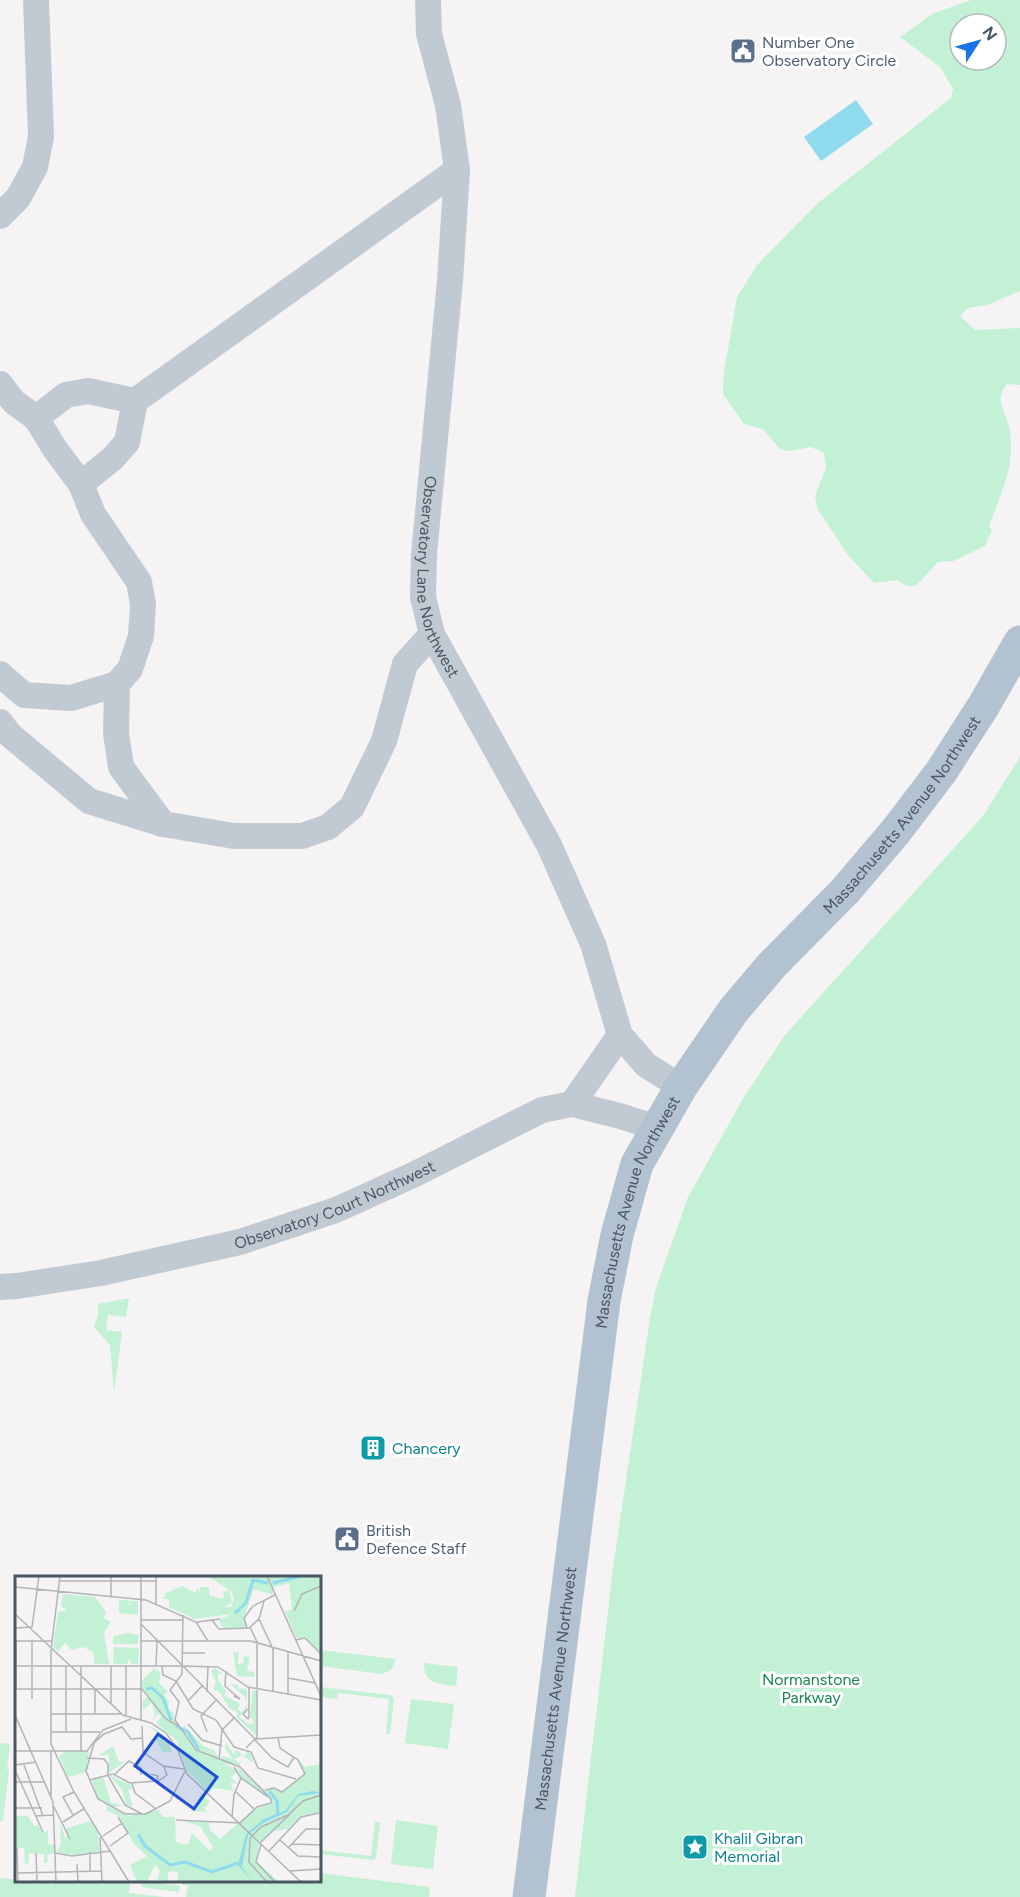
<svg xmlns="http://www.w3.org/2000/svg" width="1020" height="1897" font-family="Figtree,sans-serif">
<rect width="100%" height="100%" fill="#f5f3f3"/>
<g fill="#c3f1d5" fill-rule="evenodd">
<path d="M971,0h49v291l-33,14 -19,3 -8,8 15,14 45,-2v57l-13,-1c-15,18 1,29 3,48 5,35 -9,61 -21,94l3,4 -7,16 -32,15 -15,1 -22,24h-9l-10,-6 -23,3 -26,-28 -31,-47 -2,-12 11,-28 -2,-15 -13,-6 -22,4 -9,-2 -17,-20 -19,-5 -21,-30 1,-22 13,-75 21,-33 60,-61 133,-105 2,-9 -13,-22 -40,-30 32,-23zM960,24h36v36h-36z"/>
<polygon points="1020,757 1020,1897 575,1897 613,1568 650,1318 656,1288 688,1197 744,1097 785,1035 983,816"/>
<polygon points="129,1298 126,1317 108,1315 106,1330 122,1332 114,1392 110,1345 94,1327 98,1316 98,1304"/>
<polygon points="320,1650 396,1659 391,1670 382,1674 320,1666"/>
<path d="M424,1663l34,4 -2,19c-16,-2 -33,-2 -32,-23z"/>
<polygon points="320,1687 391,1695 394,1699 390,1734 386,1734 389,1699 338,1693 337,1699 320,1697"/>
<polygon points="411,1699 454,1704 448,1749 405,1743"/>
<polygon points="0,1743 10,1744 7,1770 9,1770 3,1821 0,1821"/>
<polygon points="396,1820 438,1826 433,1869 391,1864"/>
<polygon points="375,1822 380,1822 376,1857 373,1860 320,1854 320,1850 371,1856"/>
<polygon points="320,1873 430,1887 429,1897 186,1897 188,1885 182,1885 182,1880 320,1880"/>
<polygon points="0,1878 53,1884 54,1880 130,1881 129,1893 164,1897 0,1897"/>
<polygon points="158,1881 165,1881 165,1884 180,1886 179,1892 141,1887 142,1881 157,1883"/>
</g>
<polygon fill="#90daee" points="856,100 873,124 821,161 804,137"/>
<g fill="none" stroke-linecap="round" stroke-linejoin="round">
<g stroke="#c1cad2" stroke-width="26">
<path id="s1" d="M428,0l1,34 19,71 9,65 -7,111 -26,273 -1,43 9,37 117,211 44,99 27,91 26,30 35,22"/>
<polyline points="0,216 18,198 35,167 41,137 36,0"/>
<polyline points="0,384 14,402 36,418"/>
<polygon points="88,391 135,401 127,442 113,458 81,484 55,449 36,418 66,395"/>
<polyline points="135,401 457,170"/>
<polyline points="0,674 24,695 71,698 117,684 130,669 141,636 143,604 139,582 93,514 81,484"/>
<polyline points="117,684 116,733 121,767 163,824"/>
<polyline points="0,722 10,735 89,801 163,824 234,836 302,836 328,827 352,807 384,741 405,664 432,634"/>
<polyline points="572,1104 620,1035"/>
<path id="s2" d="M0,1287l17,-1 84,-13 139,-31 96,-32 77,-35 129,-65 30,-6 48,12 37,12"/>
</g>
<path stroke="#b3c2d1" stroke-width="33" id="s3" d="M529,1897l75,-596 13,-66 20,-71 44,-77 52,-76 39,-46 73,-74 51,-60 45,-59 43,-67 36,-63"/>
</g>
<defs>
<g id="civic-square" transform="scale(1.35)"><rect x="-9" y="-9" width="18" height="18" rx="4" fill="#5c6f8a" stroke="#fff"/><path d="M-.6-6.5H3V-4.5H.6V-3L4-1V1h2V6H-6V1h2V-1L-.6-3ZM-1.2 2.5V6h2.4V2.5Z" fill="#fff"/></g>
<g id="building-square" transform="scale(1.35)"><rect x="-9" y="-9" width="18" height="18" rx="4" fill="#0f9aa8" stroke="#fff"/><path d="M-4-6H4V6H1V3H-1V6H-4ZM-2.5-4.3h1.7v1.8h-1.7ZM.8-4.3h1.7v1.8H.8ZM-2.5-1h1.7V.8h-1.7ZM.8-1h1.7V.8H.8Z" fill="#fff"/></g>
<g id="sight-square" transform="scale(1.35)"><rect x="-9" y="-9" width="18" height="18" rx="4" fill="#0f9aa8" stroke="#fff"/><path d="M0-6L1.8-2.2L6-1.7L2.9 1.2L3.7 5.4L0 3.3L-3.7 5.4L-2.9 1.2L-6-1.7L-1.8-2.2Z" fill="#fff"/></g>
</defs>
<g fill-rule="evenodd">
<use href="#civic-square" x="743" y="51"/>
<use href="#building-square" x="373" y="1448"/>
<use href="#civic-square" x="347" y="1539"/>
<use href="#sight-square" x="695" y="1847"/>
</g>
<g text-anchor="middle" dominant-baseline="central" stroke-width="6" stroke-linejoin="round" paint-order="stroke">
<g font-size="16" fill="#4e5e75" stroke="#fff" text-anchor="start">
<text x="762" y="42">Number One<tspan x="762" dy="18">Observatory Circle</tspan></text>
<text x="366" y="1530">British<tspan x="366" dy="18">Defence Staff</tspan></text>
</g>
<g font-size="16" fill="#4a5661" stroke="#fff">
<text stroke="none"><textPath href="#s1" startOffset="584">Observatory Lane Northwest</textPath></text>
<text stroke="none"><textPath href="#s3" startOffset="1182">Massachusetts Avenue Northwest</textPath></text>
<text stroke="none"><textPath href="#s2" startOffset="346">Observatory Court Northwest</textPath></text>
<text stroke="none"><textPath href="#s3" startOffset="696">Massachusetts Avenue Northwest</textPath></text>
<text stroke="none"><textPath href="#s3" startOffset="210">Massachusetts Avenue Northwest</textPath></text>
</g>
<g font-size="16" fill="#0d838f" stroke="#fff" text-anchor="start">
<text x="392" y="1448">Chancery</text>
<text x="714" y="1838">Khalil Gibran<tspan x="714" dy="18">Memorial</tspan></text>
</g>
<g font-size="16" fill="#17864f" stroke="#fff">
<text x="811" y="1679">Normanstone<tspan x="811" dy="18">Parkway</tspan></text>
</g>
</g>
<g transform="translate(15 1576)">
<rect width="306" height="306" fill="#f5f3f3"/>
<path d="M192,0h114v77l-16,-16 -8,2 -12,-27 7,-3 -3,-26 -15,4 -1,8 -19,-6 -9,25 1,14h-23l-4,-8 13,-6 -38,5 -25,-12v-7l-6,-2 3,-5 16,-7 13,7 3,-6 2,7v-7h9v8l10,3h5l-1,-6 6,-2 3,13 -8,4h7l3,-8 -3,-8zM48,18l32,3 7,9 4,7 -3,5 8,4 -7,11 5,31h-15v-11l-10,-6 -12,3 -7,-7 -7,8 -5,-4 5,-35 9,-2 -6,-4zM104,24h10v10l1,-9h8v14l-19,-2zM112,57l12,2 -1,9h-25v-8zM224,67l-1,21 6,-1 -1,-7 7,1 -3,14 7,1 1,5 -18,-1 -4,-24h6zM99,71l25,1 -1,16h-7l-1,-6 -3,6h-14zM139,92l7,5 -2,10 9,9 -4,3 5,6 -1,9 5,2 5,15 18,23 13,3 -12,-4 -15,-20 2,-4 19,21 11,4 5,9 -10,-6 11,8 2,-5 11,3 -8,-11 1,-6 8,13 2,-5 9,6 2,-6 3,3 3,10 -11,-8 -8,4 5,4 3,-3 -3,6 -15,-3 13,8 -6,6 6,7 -7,-2 4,9 -20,-3 -5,5 -22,-22 -11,-31 -20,-17 5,-6 -3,-4 -6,8 3,-7 -3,-11 -9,7v-10l5,-3 16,18 -22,-27v-7zM200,92l7,6h-4v6l8,11 -2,4 16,9 -2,5 3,3 6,-6 -1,-8 -16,-14 8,1v4l7,-1 -1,3 3,-2v20l-8,8 10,7h5l-4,-9 3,-25 3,1v44l-19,-17v-6l-8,-4 -10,-17 -6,-1 3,-8 -5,-11zM130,149l10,4 12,9 5,14h-10l-6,-13 2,-6zM98,170l6,16h5l-15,11v-19l-11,2zM52,175h22l-3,21 -18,5 -9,-21zM284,184l6,7 16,-3v48l-19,3 -14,14 -15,2 -14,12 -3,18 23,21h-101v-9l-5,-2 -5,1v10h-12l4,-11 -5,-6 -8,17h-10l-7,-17 17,-9 -14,-13 -14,-27 -13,-6 1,-4 21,10 31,-6 4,7h12l1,25 12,3 4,-12 18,18 3,-4 -13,-21 -17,-5 26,1 1,8 10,9 32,-28 21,-9 -32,-24 -4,-11 29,24 6,-4 9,5 23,-17zM94,199l22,10 2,3 -5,2 5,17 -7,-3 -4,-14zM88,200l8,27 11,2 -9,3 -16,-11 5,-2 -5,1 -5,-16zM186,217l9,9 -6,6 3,4 -17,-1 3,-2 -4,-4 5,1zM0,240h13l6,10 4,-1 5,8 5,-3v14l6,1v8l-7,2 1,7 -4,1v-9l-15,-1v10l-4,1 -1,-16h-8l1,34zM76,245l7,10 1,20 -24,4 -18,-3 4,-8 -1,-20 6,15 1,-11z" fill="#c3f1d5"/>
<path d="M298,215l8,2 -23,3 -11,16 -24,11 -15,12 -6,32 11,15 -15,-17 8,-31 18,-15 22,-9 12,-16z" fill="#90daee"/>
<path fill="none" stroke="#90daee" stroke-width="3" d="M258,7l28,-7M220,37l11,-10 7,-23 15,3M131,113l6,-1 11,10 8,22M161,150l12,6 11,18M254,215l8,10 1,15M123,258l7,12 25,19 15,-3 27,10 26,-9"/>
<path fill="none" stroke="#b1b4b9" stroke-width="1.5" d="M45,0l-9,74v94l23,48 55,90M96,0v21M126,0v145M252,0l54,120M44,5h97M0,11l131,13 50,22 12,19M141,28v-28M279,35l8,-17 19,-8M0,38l108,101 28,8 15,10 11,15 10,26 114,108M168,39l-1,59 -12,16 9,12 -4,18 21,30 44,17 31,32M244,43l14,30v42M126,44h42M197,44l7,9 30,-1 10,-9 5,-18M182,46l23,-3M126,48l41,41M0,52l17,-1 7,-51M232,52l-3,-10 9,-12 22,-11M281,64l9,-2 16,16M0,65h37M1,65v48M17,65v58M126,65h110l70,20M168,77h22M1,90h35M36,90h132M51,90v66M96,90v37M141,90l1,-25M147,90l1,9 13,6 17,28 23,11 18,27 17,5 7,16 38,11M168,90l35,1 30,20 73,13M168,90l72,73 66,-4M211,95l-1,15 15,13 -6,-3M273,102l27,5M0,113h127l24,30 14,8M192,116l1,-26M273,118v-42M173,125l15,-16M233,133l-5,5 5,5 1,-1v-31M36,138h71M80,138v-25M0,139l38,87 3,80M111,140v-50M173,148l14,16 20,6M127,150l1,26 20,14 21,3M36,156h49M192,156l-6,-16 16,-17M128,162l-12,1 -9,-12 -18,7 -10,9 -8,28 12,28 27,15h21l24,-13 15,-30M240,164l17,18 16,9 6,-10M231,172l11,-11v-95l-7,-15M0,175h72l16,-21 28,-11M36,175v45M66,175v-85M72,182l17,1 4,5v10M204,184l3,-30 13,-13M0,189l21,-3M9,189l19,51M0,194l28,62M92,198l18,31 17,9M100,198l14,-13 12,7v7M226,202l27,19M74,204l24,-6 17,9 27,-2 1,-5 -7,-2M0,206h30M142,206l10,-7 -3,-8M117,207l3,10 21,16M250,214l9,-2 8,4 23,-18 -7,-14 -18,-12 -2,-10M220,215l19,18M39,231l16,32M0,232h27M58,239l-10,-18 11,-5M20,240l19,-1M217,241l2,-22 7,-17 -7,-11M161,244l64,3 17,-16 14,-4v-4M48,246l22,-14M88,260l19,-13M85,261l2,45M265,264l18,16 23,1M245,267l30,-29M246,268l-5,18 19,20M277,268l29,1M95,270l18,-13 -10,-16M2,272l1,34M273,272l18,-19h15M254,275l32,-34 18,-4M75,276v19M21,277l1,29M40,277l17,3 38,-5M62,288l1,18M275,295l31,-2M3,297l84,-2M252,306l-18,-20 1,-24 11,-11 27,-12 15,-14 18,-6"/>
<path fill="#1d4ed8" fill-opacity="0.15" stroke="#1d4ed8" stroke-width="3" d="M143,158l59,43 -23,32 -59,-43z"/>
<rect width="306" height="306" fill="none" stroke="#4a5661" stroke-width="3"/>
</g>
<g transform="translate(978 42) rotate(54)"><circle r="28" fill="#ffffff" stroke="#b7bbc0" stroke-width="1.5"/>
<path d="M0-4.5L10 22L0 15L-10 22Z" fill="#1a73e8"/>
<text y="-9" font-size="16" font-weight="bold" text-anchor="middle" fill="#4a5661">N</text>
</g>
</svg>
